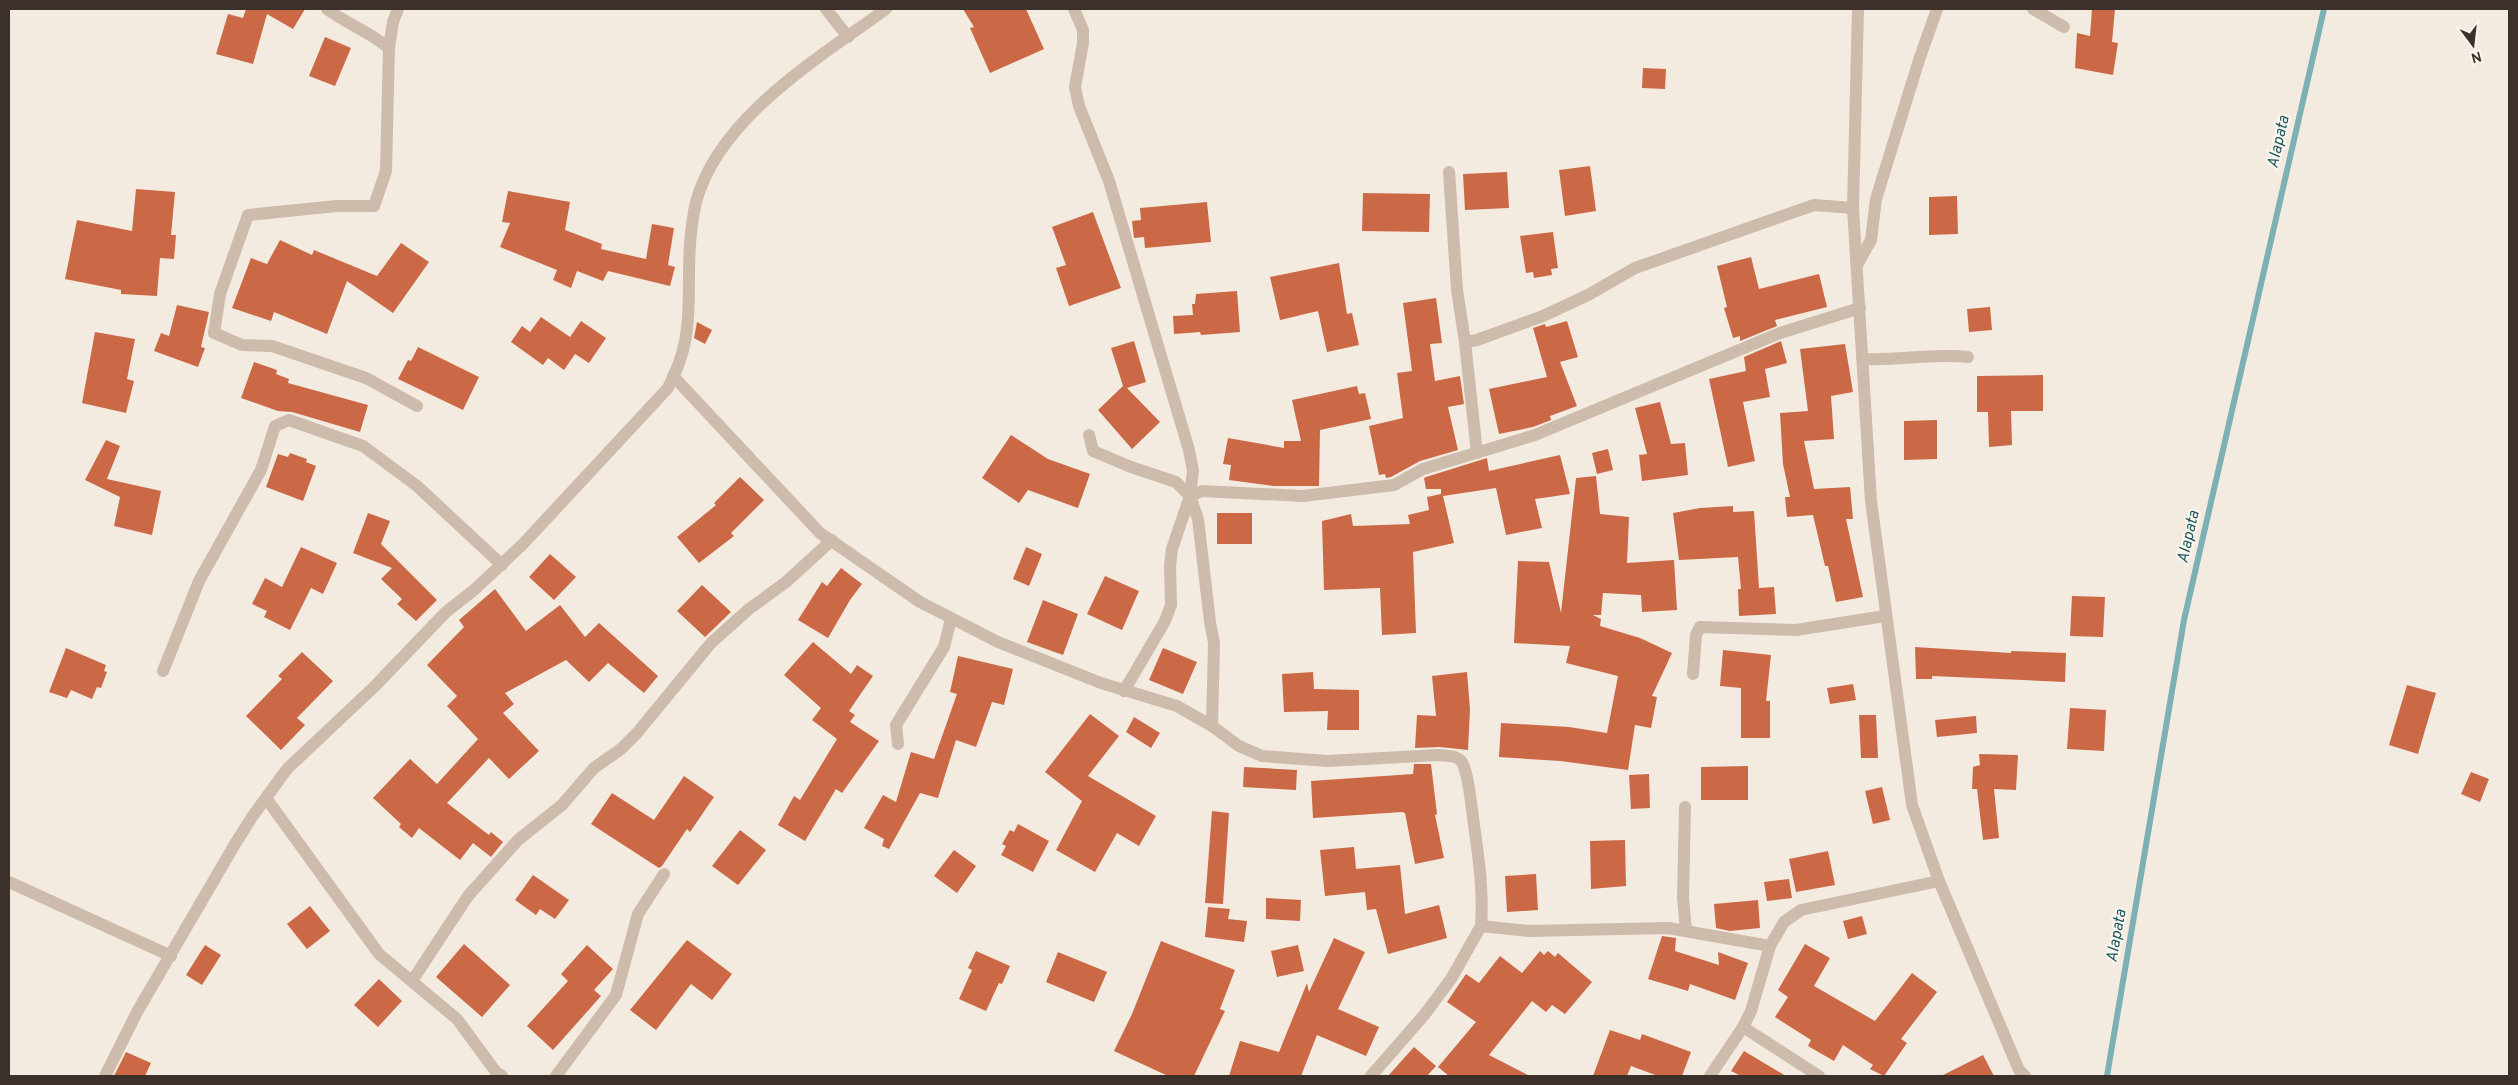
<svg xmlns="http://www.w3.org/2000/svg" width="2518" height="1085" font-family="Overpass,sans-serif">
<rect width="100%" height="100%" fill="#f4ebe0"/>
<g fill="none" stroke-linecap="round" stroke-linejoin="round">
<polyline stroke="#7db0b3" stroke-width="6" points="2107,1076 2184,620 2324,9"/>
</g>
<g fill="#cb6947">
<polygon points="246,9 305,9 293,29 267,14 253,64 216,54 228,14 243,18"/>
<polygon points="963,9 1026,9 1044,49 990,73 970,28 974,27"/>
<polygon points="2092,9 2115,9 2112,42 2118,43 2113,75 2075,68 2077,33 2090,36"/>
<polygon points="325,37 351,48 335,86 309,76"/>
<polygon points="1643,68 1666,69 1665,89 1642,88"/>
<polygon points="1590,166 1596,211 1565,216 1559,170"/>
<polygon points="1507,172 1509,208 1465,210 1463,174"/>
<polygon points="136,189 175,192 171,235 176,235 174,259 160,258 157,296 121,294 121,290 65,279 77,220 132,231"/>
<polygon points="508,191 570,202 565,230 602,244 601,249 646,259 652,224 674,228 668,265 675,267 670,286 608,271 603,281 577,271 571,288 553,280 557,270 500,247 510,223 502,222"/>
<polygon points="1363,193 1430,194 1429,232 1362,231"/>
<polygon points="1957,196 1958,234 1929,235 1929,197"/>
<polygon points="1207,202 1211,242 1145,248 1144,237 1134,238 1132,221 1141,220 1140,208"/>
<polygon points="1093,212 1121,288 1069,306 1056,268 1066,265 1052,227"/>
<polygon points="1553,232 1558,268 1551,269 1552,275 1534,278 1533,272 1526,273 1520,236"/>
<polygon points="280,240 312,255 314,250 377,276 401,243 429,262 393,313 347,281 327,334 274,312 271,321 232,308 251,258 267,264"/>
<polygon points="1751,257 1759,289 1819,274 1827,307 1775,320 1777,326 1740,341 1740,336 1733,338 1724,308 1727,307 1717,266"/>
<polygon points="1339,263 1347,314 1352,313 1359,345 1327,352 1318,311 1280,320 1270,277"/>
<polygon points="1237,291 1240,332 1201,335 1200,332 1174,334 1173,316 1193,315 1192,304 1195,304 1196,294"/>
<polygon points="1436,298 1442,343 1430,344 1435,381 1460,376 1464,404 1448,407 1458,450 1420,461 1391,477 1386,478 1385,474 1379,475 1369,426 1403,418 1397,373 1412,371 1403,303"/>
<polygon points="177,305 209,312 201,347 205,348 198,367 154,351 161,333 169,336"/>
<polygon points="1990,307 1992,330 1969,332 1967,309"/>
<polygon points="541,317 570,337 581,321 606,338 589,363 575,354 564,370 548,358 543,365 511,342 522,326 530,332"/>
<polygon points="1567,321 1578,357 1560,362 1577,406 1550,416 1551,420 1533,427 1499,434 1489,389 1547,377 1533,328 1545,324 1546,327"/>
<polygon points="697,322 712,330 705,344 694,338"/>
<polygon points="95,332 135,339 127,379 134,381 126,413 82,403"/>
<polygon points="1134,341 1146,382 1127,388 1160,422 1132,449 1098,410 1123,386 1111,348"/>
<polygon points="1781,341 1787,363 1765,369 1770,397 1743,402 1755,461 1728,467 1709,379 1746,371 1744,357"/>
<polygon points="1845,344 1853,392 1831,396 1834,439 1804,441 1814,489 1850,487 1853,519 1846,519 1863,597 1836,602 1828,566 1825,566 1813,515 1787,517 1785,497 1790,497 1783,464 1780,413 1808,411 1800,349"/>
<polygon points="418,347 479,377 463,410 398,379 408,360 411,361"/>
<polygon points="254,362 277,370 276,374 289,379 288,383 368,405 360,432 292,412 278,411 241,398"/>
<polygon points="2043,375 2043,411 2011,411 2012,445 1989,447 1988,412 1977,412 1977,376"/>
<polygon points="1357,386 1359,394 1365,393 1371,419 1320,430 1319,486 1273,486 1229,480 1231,465 1223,464 1228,438 1284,448 1284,441 1301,441 1292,400"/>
<polygon points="1660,402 1671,444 1685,443 1688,475 1642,481 1639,455 1647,454 1635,408"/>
<polygon points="1937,420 1937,459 1904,460 1904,421"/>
<polygon points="1011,435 1048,459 1090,474 1078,508 1028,490 1019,503 982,478"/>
<polygon points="106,440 120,446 107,479 161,491 152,535 114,526 120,497 85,480"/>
<polygon points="1608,449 1613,470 1597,474 1592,453"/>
<polygon points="290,453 307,459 306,462 316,466 303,501 266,487 278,454 288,457"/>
<polygon points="1560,455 1570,494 1535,499 1542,528 1506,535 1496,488 1443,496 1454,543 1413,552 1416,633 1382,635 1380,588 1324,590 1322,521 1351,514 1353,526 1410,524 1408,515 1429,510 1427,497 1441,494 1441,489 1426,489 1424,478 1426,477 1487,458 1489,471"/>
<polygon points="1596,476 1600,514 1629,517 1627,563 1674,560 1677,610 1642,612 1641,595 1603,593 1601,615 1593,615 1601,619 1600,626 1640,638 1672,653 1652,696 1657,697 1651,728 1635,725 1628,770 1560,761 1499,757 1501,723 1569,727 1607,733 1618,676 1566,663 1570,646 1514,643 1518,561 1549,562 1561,613 1576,478"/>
<polygon points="740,477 764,500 731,533 734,536 699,563 677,537 716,505 714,503"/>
<polygon points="1733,506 1733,512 1754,511 1759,588 1774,587 1776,614 1739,616 1738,589 1741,589 1738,557 1679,560 1673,513 1700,508"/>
<polygon points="368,513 390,521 381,544 437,600 416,621 397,604 402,599 381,579 392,568 353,553"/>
<rect x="1217" y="513" width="35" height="31"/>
<polygon points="301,547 337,563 323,594 311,588 290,630 264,617 267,611 252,604 265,578 282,587"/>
<polygon points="1026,547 1042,554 1029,586 1013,579"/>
<polygon points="550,554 576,577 554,600 529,577"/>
<polygon points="841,568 862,584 850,600 828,638 798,620 822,582 827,586"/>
<polygon points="1105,576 1139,591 1122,630 1087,614"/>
<polygon points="702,585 731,612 705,637 677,611"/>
<polygon points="495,589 526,631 560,605 585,637 599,623 658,676 644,693 608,663 589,682 566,660 505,693 514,704 503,713 539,751 509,779 489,758 447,803 489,835 491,832 503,842 491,857 473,843 460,860 419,828 412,838 399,827 401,824 373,798 410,759 437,784 478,739 447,706 457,696 427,665 464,627 459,620"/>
<polygon points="2072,596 2105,597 2103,637 2070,636"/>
<polygon points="1043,600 1078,614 1063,655 1027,642"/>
<polygon points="813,642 851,674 857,665 873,676 849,711 855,715 850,722 879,741 842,793 836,789 805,841 778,825 794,796 800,800 837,739 812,720 821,708 784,675"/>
<polygon points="1915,647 2011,653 2011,651 2066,653 2065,682 1932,676 1932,679 1916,679"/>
<polygon points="66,648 106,665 104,671 107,672 101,688 97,687 92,699 71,690 67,698 49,692"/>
<polygon points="1163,648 1197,662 1183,694 1149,680"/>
<polygon points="1723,650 1771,655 1766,701 1770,701 1770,738 1741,738 1741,688 1720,686"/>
<polygon points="302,652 333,681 297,718 305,725 281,750 246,716 282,679 278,676"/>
<polygon points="958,656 1013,669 1004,705 992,702 976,747 956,740 938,798 920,793 889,849 882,846 884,839 864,828 883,795 896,802 911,752 934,759 957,694 950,692"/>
<polygon points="1313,672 1314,689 1359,690 1359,730 1327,730 1328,711 1284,712 1282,674"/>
<polygon points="1467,672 1470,709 1468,750 1440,747 1415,748 1417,715 1436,716 1432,676"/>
<polygon points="1853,684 1856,700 1830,704 1827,688"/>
<polygon points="2407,685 2436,693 2418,754 2389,745"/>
<polygon points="2070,708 2106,710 2104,751 2067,749"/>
<polygon points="1090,714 1119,736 1088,776 1156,816 1139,846 1117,833 1095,872 1056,850 1082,801 1045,772"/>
<polygon points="1859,715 1876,715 1878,758 1861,758"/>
<polygon points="1976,716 1977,733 1937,737 1935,720"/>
<polygon points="1134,717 1160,733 1151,748 1126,732"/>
<polygon points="1979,754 2018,755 2016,790 1994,789 1999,838 1983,840 1977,789 1972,789 1973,767 1980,765"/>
<polygon points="1414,764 1431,764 1437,814 1435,815 1444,858 1415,864 1405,813 1402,812 1313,818 1311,781 1413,774"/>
<polygon points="1748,766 1748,800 1701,800 1701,767"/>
<polygon points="1244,767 1297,770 1296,790 1243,787"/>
<polygon points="2471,772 2489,779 2480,802 2461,794"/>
<polygon points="1649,774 1650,808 1631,809 1629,775"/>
<polygon points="684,776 714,797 690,832 687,829 662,866 659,868 591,824 612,793 654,820"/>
<polygon points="1882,787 1890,820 1873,824 1865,791"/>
<polygon points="1212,811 1229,813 1223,904 1205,903"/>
<polygon points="1018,824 1049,841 1033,872 1001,855 1006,846 1002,844 1010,830 1014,832"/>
<polygon points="740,830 766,850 738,885 712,866"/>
<polygon points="1625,840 1626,886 1591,889 1590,841"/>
<polygon points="1354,847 1356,869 1400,865 1405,914 1439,905 1447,938 1388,954 1376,909 1367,910 1365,892 1325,896 1320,850"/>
<polygon points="954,850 976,866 957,893 934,876"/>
<polygon points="1828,851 1835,885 1796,892 1789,859"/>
<polygon points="1536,874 1538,910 1507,912 1505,876"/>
<polygon points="533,875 569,900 555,919 540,909 536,915 515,900"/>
<polygon points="1789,879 1792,898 1767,901 1764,882"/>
<polygon points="1266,898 1301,900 1300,921 1266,919"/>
<polygon points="1758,900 1760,928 1730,931 1716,928 1714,904"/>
<polygon points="310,906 330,931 307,949 287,924"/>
<polygon points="1208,907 1230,909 1228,919 1247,921 1244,942 1205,937"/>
<polygon points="1862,916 1867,934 1848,939 1843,921"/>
<polygon points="1662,936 1676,938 1675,951 1719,965 1718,952 1748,963 1735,1000 1690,984 1688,991 1648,979"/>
<polygon points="1334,938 1365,952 1338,1009 1379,1027 1366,1056 1317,1035 1301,1076 1229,1076 1240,1041 1279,1052 1307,983 1309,992"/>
<polygon points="687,940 732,974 712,1000 691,984 656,1030 630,1010"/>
<polygon points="1161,941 1235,970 1220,1009 1225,1011 1194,1076 1168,1076 1114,1051 1132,1014"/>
<polygon points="464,944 510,985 482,1017 436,977"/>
<polygon points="1805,944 1830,958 1814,986 1875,1021 1912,973 1937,992 1901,1039 1907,1043 1884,1076 1870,1069 1873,1065 1843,1045 1834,1061 1808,1046 1811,1040 1775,1017 1788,997 1778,990"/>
<polygon points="205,945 221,955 202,985 186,975"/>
<polygon points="587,945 613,969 594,990 601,996 553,1050 527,1026 568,981 561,974"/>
<polygon points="1298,945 1304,971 1277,977 1271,951"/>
<polygon points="976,951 1010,966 1002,984 999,983 986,1011 959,999 972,970 968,968"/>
<polygon points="1540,951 1544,955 1548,951 1555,957 1558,953 1592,982 1565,1014 1552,1005 1546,1012 1532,1001 1489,1055 1530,1076 1449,1076 1438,1067 1476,1022 1447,1002 1466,974 1479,983 1500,956 1522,973"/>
<polygon points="1058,952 1107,972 1094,1002 1046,982"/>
<polygon points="379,979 402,1001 378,1027 354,1005"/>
<polygon points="1610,1030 1640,1040 1642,1034 1691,1052 1682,1076 1658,1076 1631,1066 1627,1076 1593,1076"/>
<polygon points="1414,1047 1436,1066 1427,1076 1388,1076"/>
<polygon points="1744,1051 1786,1076 1741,1076 1731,1071"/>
<polygon points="126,1052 151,1063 145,1076 114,1076"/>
<polygon points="1983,1055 1994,1076 1941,1076"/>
</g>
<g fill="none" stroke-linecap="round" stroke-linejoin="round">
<g stroke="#cdbbab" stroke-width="12">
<path d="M327,9c20,15 43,23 62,39l-3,123 -12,35h-37l-89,9 -28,79 -6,39 28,12 30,1 94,32 51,28"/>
<polyline points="826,9 848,37"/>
<polyline points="1074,9 1083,30 1083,43 1075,87 1079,106 1109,181 1189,450 1193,471 1190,496 1172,549 1170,566 1171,605 1165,621 1124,691"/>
<polyline points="1858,9 1853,208 1871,501 1912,805 1939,881 2019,1070 2025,1076"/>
<polyline points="2033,9 2064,27"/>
<polyline points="389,48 393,22 398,9"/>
<polyline points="1449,172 1457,290 1465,342 1477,340 1543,316 1588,295 1635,268 1814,205 1853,208"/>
<polyline points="1857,265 1871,240 1876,199 1919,60 1937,9"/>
<polyline points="1465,342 1477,453"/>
<path d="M1863,359c36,2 68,-6 105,-2"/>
<path d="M673,376l147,157 100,69 78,40 103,41 76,23 35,20 27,20 23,10 65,5 112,-6c9,1 20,0 24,9 6,14 7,32 9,46 5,39 12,77 9,116l47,5 140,-3 102,18"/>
<polyline points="1089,435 1093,451 1131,467 1176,482 1190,496"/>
<polyline points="163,671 199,581 261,470 275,426 289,420 363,446 417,486 502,565"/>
<polyline points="1693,674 1696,635 1700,627 1796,630 1885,616"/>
<polyline points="1212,726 1214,643 1210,622 1198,519 1190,496 1202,491 1303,496 1394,485 1423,469 1535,435 1780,333 1860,308"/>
<polyline points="898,744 896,725 944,647 951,619"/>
<polyline points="266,798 379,954 457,1019 496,1072 502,1076"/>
<polyline points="1685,807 1683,898 1686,930"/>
<polyline points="9,882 171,956"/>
<polyline points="412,981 468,896 518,840 562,805 594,768 621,749 637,733 711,643 749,609 786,582 832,540"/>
<polyline points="1743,1027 1819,1076"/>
<path d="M105,1076l32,-64 98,-168 17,-27 35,-48 88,-83 71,-74 28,-22 49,-46 145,-156c4,-9 9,-18 12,-28 13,-37 7,-78 10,-116 1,-13 3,-29 6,-42 23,-85 123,-144 190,-193"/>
<polyline points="556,1076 616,995 638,914 664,874"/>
<polyline points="1371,1076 1425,1014 1451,979 1481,926"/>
<polyline points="1710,1076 1743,1027 1751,1011 1770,946 1784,922 1801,910 1939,881"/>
</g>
</g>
<g text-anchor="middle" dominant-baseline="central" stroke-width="4.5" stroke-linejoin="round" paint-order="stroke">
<g font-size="16" font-style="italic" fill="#1d595f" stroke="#fbf5ed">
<text transform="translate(2279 142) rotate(-77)">Alapata</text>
<text transform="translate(2189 537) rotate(-77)">Alapata</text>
<text transform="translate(2117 936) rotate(-80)">Alapata</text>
</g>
</g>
<rect width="2518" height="1085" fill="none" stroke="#3b302a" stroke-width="20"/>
<g transform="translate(2473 45) rotate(165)" stroke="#fbf5ed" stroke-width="4" paint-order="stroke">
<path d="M0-4L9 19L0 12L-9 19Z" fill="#3b302a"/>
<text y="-8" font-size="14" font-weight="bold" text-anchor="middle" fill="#3b302a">N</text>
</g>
</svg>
